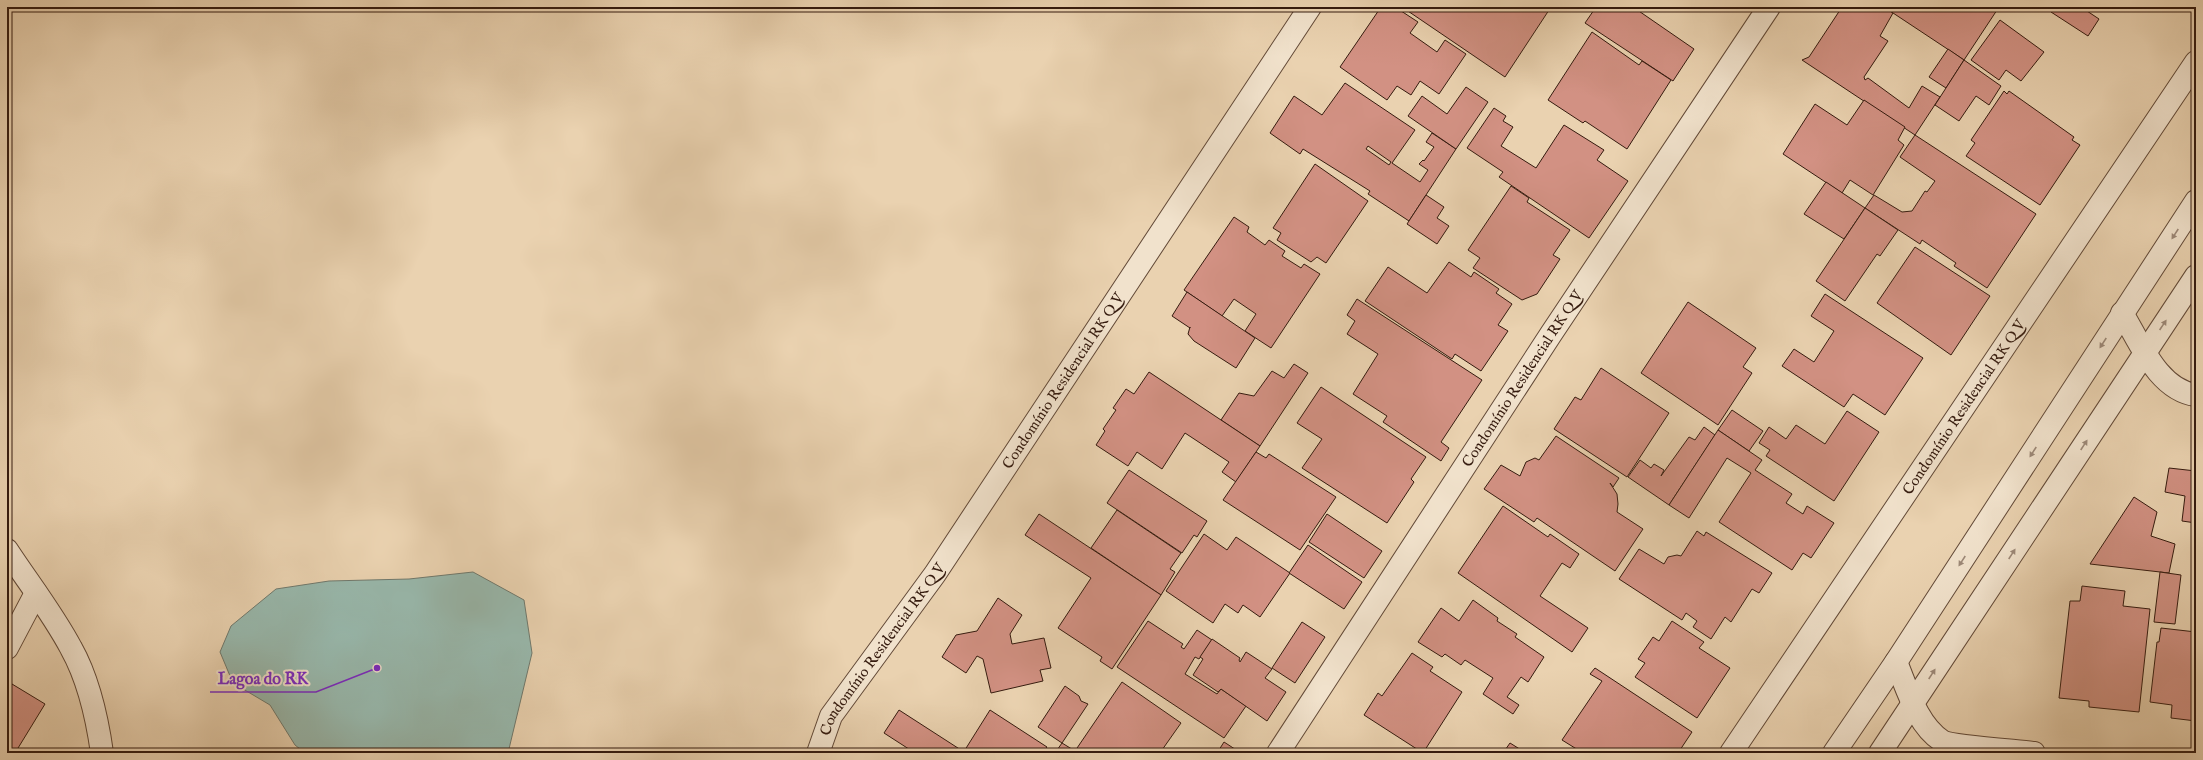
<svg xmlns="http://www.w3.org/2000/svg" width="2203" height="760" font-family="'IM FELL English',serif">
<rect width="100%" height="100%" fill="#ead2b0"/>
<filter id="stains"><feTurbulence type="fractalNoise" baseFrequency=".005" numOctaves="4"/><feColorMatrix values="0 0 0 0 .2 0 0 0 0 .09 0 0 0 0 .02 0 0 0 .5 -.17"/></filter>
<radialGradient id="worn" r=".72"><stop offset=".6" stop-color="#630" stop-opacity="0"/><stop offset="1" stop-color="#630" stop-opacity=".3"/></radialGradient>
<polygon fill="#98b8ac" stroke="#70796d" points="473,572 524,600 532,653 508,753 305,753 295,745 270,705 233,683 220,652 231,626 276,589 329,581 409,579"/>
<g fill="#d29183" stroke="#351b0f" fill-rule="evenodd">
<polygon points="1381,7 1395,7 1418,22 1410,33 1437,52 1445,40 1466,54 1439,94 1420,81 1411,95 1397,86 1387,100 1340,67"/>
<polygon points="1402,7 1551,7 1505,77"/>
<polygon points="1596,7 1633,7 1694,49 1673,81 1585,23"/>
<polygon points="1842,7 1884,7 1893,13 1880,36 1888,41 1864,77 1865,80 1868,78 1909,108 1922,86 1940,97 1915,135 1802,60 1809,57"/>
<polygon points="1884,7 1999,7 1964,60"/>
<polygon points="2055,7 2081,7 2099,19 2088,36 2051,12"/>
<polygon points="2000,20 2044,52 2021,81 2006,70 1999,80 1971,60"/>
<polygon points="1592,32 1639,65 1642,61 1671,80 1627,149 1585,121 1583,123 1548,100"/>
<polygon points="1948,49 1964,60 1946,88 1929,77"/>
<polygon points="1964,60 2001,86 1989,105 1976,96 1959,121 1935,105"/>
<path d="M1345,83l70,47 -23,33 28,19 8,-12 -9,-6 4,-4 1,1 10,-14 -8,-5 6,-9 24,16 -47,72 -41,-27 2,-3 -67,-42 -3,5 -30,-21 24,-37 28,19zM1368,146l23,16 -2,3 -23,-16z"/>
<polygon points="1466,87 1488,102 1456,149 1408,116 1422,96 1447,114"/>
<polygon points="2004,91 2007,94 2009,91 2074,137 2072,140 2080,145 2040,205 1966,156 1975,143 1971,140"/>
<polygon points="1864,100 1905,127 1898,140 1904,145 1873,195 1850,180 1842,193 1783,154 1815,104 1847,125"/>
<polygon points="1494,108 1506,116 1503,121 1513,127 1501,146 1536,168 1564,125 1604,150 1597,160 1628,181 1589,238 1499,177 1503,172 1467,148"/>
<polygon points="1915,135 2036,214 1987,288 1954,266 1956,263 1922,240 1920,244 1865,208 1874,195 1902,212 1912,211 1925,191 1927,192 1935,181 1900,157"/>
<polygon points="1315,164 1368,201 1326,263 1317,257 1311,262 1277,240 1281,233 1273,228"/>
<polygon points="1826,182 1865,208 1844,239 1804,214"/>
<polygon points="1511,186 1529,198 1527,202 1570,230 1553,255 1560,259 1537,294 1522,300 1473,268 1480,258 1468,250"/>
<polygon points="1426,195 1444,207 1437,218 1449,226 1437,244 1407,224"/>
<polygon points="1865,208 1898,230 1880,256 1877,254 1845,301 1816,281"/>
<polygon points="1234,217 1249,227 1247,232 1265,245 1269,240 1285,251 1282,256 1301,268 1304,264 1320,274 1271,348 1245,331 1256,314 1234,299 1222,316 1184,290"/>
<polygon points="1915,247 1990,296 1951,355 1877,303"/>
<polygon points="1449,262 1471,277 1474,272 1499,289 1496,293 1512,304 1498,325 1508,331 1481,371 1455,354 1452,359 1365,301 1388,267 1427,293"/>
<polygon points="1187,292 1255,338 1236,368 1194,341 1188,334 1190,327 1190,328 1172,316"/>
<polygon points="1825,294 1923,358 1885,415 1853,394 1844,407 1782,366 1794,349 1814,362 1834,331 1811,316"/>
<polygon points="1357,299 1482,380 1441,442 1449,448 1441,461 1383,422 1387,416 1353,394 1378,354 1347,334 1355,321 1347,315"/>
<polygon points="1688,302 1756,348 1743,367 1752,373 1718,425 1641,373"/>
<polygon points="1294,364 1308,373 1260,446 1221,420 1239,393 1254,396 1272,371 1284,378"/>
<polygon points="1601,368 1669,413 1627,477 1554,429 1575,397 1581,400"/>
<polygon points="1149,372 1260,446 1236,482 1222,472 1229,462 1185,433 1162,469 1137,452 1128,466 1096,445 1105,431 1103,429 1116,410 1113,408 1126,389 1134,394"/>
<polygon points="1321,387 1426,457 1411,479 1414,482 1387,523 1302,468 1322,439 1297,423"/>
<polygon points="1732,410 1763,431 1749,451 1718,430"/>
<polygon points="1847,411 1879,432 1834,501 1766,456 1770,450 1759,443 1769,427 1786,439 1796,425 1825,444"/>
<polygon points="1704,427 1715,435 1669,505 1628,477 1640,460 1651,468 1654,464 1664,470 1661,476 1689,437 1695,440"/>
<polygon points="1718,430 1762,460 1755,470 1792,494 1786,503 1803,514 1807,506 1834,523 1811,558 1803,553 1792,570 1719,522 1751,473 1727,458 1689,518 1669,505"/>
<polygon points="1556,436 1619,478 1613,487 1610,483 1617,494 1618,504 1617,512 1643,529 1615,571 1537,518 1534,522 1484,489 1501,465 1520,476 1526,462 1535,458 1539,460"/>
<polygon points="1256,452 1266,458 1269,454 1336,497 1300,550 1223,500"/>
<polygon points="2169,468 2196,471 2196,523 2182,521 2185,496 2165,492"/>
<polygon points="1129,470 1207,521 1197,537 1194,535 1182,553 1107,503"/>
<polygon points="2134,497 2157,512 2151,536 2175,544 2169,573 2090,564"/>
<polygon points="1503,506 1548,537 1550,534 1579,554 1570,568 1562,563 1540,596 1588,628 1572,652 1458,573"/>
<polygon points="1117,510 1181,553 1170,569 1175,572 1161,595 1091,548"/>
<polygon points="1039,514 1161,595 1112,669 1100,661 1102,657 1058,628 1091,578 1025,535"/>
<polygon points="1327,514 1382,551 1364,578 1309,542"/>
<polygon points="1697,531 1704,536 1706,532 1772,573 1759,593 1752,589 1731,622 1725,617 1711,639 1693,627 1697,621 1686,613 1682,620 1619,579 1639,549 1664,564 1668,557 1677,555 1681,556"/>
<polygon points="1204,534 1227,550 1236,537 1290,573 1260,617 1243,605 1238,613 1225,604 1213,623 1166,591"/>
<polygon points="1308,545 1362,582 1344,609 1289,573"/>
<polygon points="2160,572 2181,575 2175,624 2154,622"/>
<polygon points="2082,586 2125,591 2123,606 2150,609 2139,712 2089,707 2089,701 2059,698 2070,601 2080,601"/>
<polygon points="998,598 1022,615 1010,634 1012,644 1044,638 1051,668 1040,670 1043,681 991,693 983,659 977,656 966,673 942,657 956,635 977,631"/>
<polygon points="1473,600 1498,618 1497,621 1517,634 1515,637 1544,657 1528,682 1521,677 1507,697 1519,705 1513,714 1483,694 1493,678 1465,660 1461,665 1445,654 1442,657 1418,642 1441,608 1459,621"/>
<polygon points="1148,621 1183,644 1181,647 1184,649 1197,630 1212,640 1199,659 1195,657 1185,674 1217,694 1221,689 1246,706 1224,738 1117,667"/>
<polygon points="1672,621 1704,642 1699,648 1730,668 1697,718 1635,677 1645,663 1638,659 1653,637 1659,641"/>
<polygon points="1302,622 1325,637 1295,683 1272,668"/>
<polygon points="2161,628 2196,632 2196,721 2171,718 2172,705 2150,702 2157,642 2159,642"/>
<polygon points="1212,639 1240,658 1239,660 1240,662 1246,652 1272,669 1265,678 1286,692 1267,721 1221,689 1218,692 1193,675 1203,659 1200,657"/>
<polygon points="1412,653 1433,667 1430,671 1462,692 1423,753 1364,715 1378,693 1382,696"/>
<polygon points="1595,668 1692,732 1678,753 1583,753 1562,740 1602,681 1590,674"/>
<polygon points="1122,682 1181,723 1162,750 1163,753 1079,753 1075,751"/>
<polygon points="12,684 45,704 15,753 7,748 7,693"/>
<polygon points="1065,686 1079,696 1081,701 1088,704 1062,743 1038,727"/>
<polygon points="899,710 961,750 959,753 915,753 884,733"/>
<polygon points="990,710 1047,747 1042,753 963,753"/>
<polygon points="1224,742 1241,753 1217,753"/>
<polygon points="1062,743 1075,751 1079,753 1055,753"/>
<polygon points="1510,743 1526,753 1503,753"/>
</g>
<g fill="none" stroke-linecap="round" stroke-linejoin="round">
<g stroke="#624937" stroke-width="24">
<g id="minor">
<path d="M2122,313c18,29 36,77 74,82"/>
<path d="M7,550c21,32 46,64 64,98 18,32 26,69 31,105"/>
<polyline points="7,648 36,593"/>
<path d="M1896,662c11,26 21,63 46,79 8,5 77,10 92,12"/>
<path id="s1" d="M818,753l13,-37 104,-142 375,-567"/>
<path id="s2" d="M1278,753l273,-419 218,-327"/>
<path id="s3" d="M1731,753l465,-691"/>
<polyline points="1834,753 1896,662 2196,201"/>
<polyline points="1880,753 2196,276"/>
</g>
</g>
<use href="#minor" stroke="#f1e2cc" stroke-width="22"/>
</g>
<defs><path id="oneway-solid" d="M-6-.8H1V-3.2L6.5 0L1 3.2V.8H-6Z"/></defs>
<g fill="#9c8877">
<use href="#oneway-solid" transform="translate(2175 234) rotate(123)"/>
<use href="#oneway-solid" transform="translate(2163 325) rotate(-56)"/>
<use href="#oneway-solid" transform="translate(2103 343) rotate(123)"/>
<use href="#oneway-solid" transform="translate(2084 445) rotate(-57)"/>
<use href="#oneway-solid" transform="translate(2033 452) rotate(123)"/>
<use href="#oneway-solid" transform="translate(2012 554) rotate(-57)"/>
<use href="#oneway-solid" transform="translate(1962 561) rotate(123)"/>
<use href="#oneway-solid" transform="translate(1932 674) rotate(-57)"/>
</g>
<g text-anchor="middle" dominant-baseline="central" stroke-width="4" stroke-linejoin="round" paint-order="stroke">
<g font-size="15" fill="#351b0f" stroke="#f1e2cc">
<text stroke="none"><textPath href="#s2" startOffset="447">Condomínio Residencial RK Q V</textPath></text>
<text stroke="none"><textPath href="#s1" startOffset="447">Condomínio Residencial RK Q V</textPath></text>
<text stroke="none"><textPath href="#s3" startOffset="417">Condomínio Residencial RK Q V</textPath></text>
<text stroke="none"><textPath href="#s1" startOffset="123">Condomínio Residencial RK Q V</textPath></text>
</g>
</g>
<path fill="none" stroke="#7b2cbf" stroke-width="1.5" d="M377 668L316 692H210"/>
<circle fill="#7b2cbf" stroke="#f1e2cc" stroke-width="1.5" cx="377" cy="668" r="4"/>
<g font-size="16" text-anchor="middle" font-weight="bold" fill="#7b2cbf" stroke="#f1e2cc" stroke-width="4" stroke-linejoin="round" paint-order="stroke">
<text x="263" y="684">Lagoa do RK</text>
</g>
<rect width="2203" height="760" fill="none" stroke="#ead2b0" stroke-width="24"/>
<rect x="8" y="8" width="2187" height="744" fill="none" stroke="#351b0f" stroke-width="2"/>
<rect x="12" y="12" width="2179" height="736" fill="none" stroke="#351b0f"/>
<rect width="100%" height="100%" filter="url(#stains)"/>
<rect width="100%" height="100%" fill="url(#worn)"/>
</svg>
